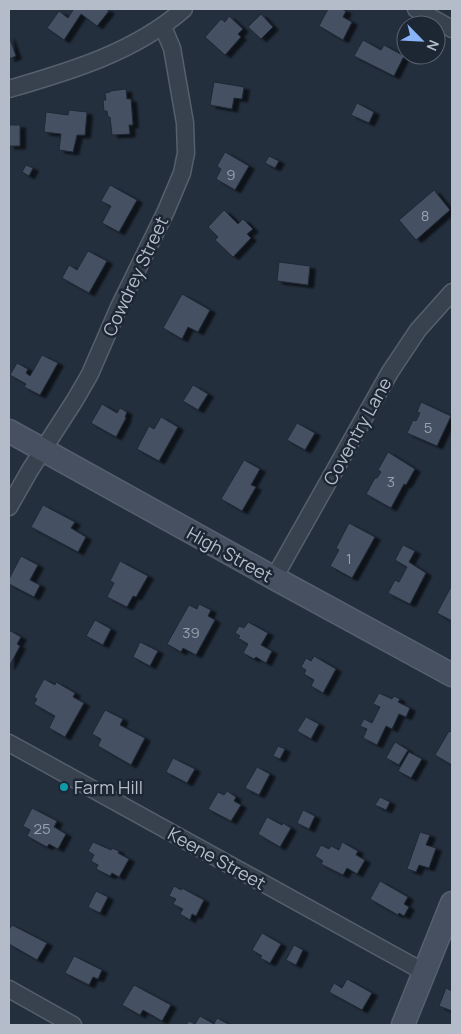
<svg xmlns="http://www.w3.org/2000/svg" width="461" height="1034" font-family="Manrope,sans-serif">
<defs>
<filter id="shadow"><feDropShadow dx="5.5" dy="3" stdDeviation="1" flood-color="#0009"/></filter>
</defs>
<rect width="100%" height="100%" fill="#242f3e"/>
<g fill="#455162" stroke="#1f2835" filter="url(#shadow)">
<polygon points="72,9 106,9 109,11 97,26 81,14 64,40 47,28 59,11 68,18 73,10"/>
<polygon points="328,9 342,9 346,11 343,17 352,22 343,40 319,26"/>
<polygon points="261,14 273,27 261,39 248,27"/>
<polygon points="229,16 243,29 238,34 241,37 225,55 205,37 221,19 225,22"/>
<polygon points="9,36 16,56 9,59"/>
<polygon points="363,40 381,50 384,45 404,56 394,76 354,56"/>
<polygon points="214,82 244,87 242,99 234,98 232,109 210,105"/>
<polygon points="126,89 127,99 131,99 133,125 129,125 130,134 112,135 110,117 108,117 107,111 104,111 103,100 106,100 105,93 110,92 110,91"/>
<polygon points="357,103 374,112 369,123 351,115"/>
<polygon points="69,110 87,112 85,135 77,135 73,152 59,150 61,134 44,132 46,112 68,115"/>
<rect x="9" y="125" width="11" height="21"/>
<polygon points="225,152 249,166 235,190 216,179 221,169 217,166"/>
<polygon points="269,156 279,161 275,168 265,163"/>
<polygon points="26,165 33,168 29,176 22,172"/>
<polygon points="110,185 137,200 119,232 102,223 111,206 101,201"/>
<polygon points="434,190 450,210 416,240 399,220"/>
<polygon points="224,210 238,224 243,219 253,229 247,234 251,238 233,257 215,240 218,237 208,227"/>
<polygon points="88,251 107,261 89,293 62,278 69,265 77,270"/>
<polygon points="279,262 310,266 308,285 277,281"/>
<polygon points="182,294 210,310 198,332 188,327 182,339 163,328"/>
<polygon points="42,355 58,363 40,395 24,387 26,384 10,375 17,363 28,369 26,373 30,376"/>
<polygon points="193,385 208,394 198,410 183,401"/>
<polygon points="421,402 451,416 437,446 407,433 413,420 416,421 420,413 417,412"/>
<polygon points="102,404 117,413 120,408 127,412 125,417 126,418 116,437 91,423"/>
<polygon points="161,417 178,427 159,461 137,449 149,426 154,429"/>
<polygon points="297,423 315,433 305,450 287,440"/>
<polygon points="388,452 415,469 406,485 404,484 391,508 366,494 375,478 377,478 381,472 378,470"/>
<polygon points="244,460 260,469 251,485 256,487 242,511 221,499"/>
<polygon points="43,505 75,522 71,528 86,537 78,552 31,527"/>
<polygon points="349,523 375,537 352,578 330,566 339,550 336,548"/>
<polygon points="403,545 415,551 409,562 426,573 410,604 388,593 395,580 399,582 407,567 395,560"/>
<polygon points="21,556 38,565 30,580 40,585 34,597 9,584 9,579"/>
<polygon points="120,561 148,576 136,597 133,596 127,607 107,597 114,583 110,581"/>
<polygon points="452,585 452,621 437,613"/>
<polygon points="199,604 211,610 208,616 215,620 196,655 183,648 181,652 167,644 189,605 197,609"/>
<polygon points="95,620 111,629 103,645 86,636"/>
<polygon points="248,622 268,633 261,645 272,651 266,663 256,657 254,659 243,653 248,644 238,638 240,636 235,633 239,626 244,628"/>
<polygon points="9,630 21,637 17,644 20,646 9,667"/>
<polygon points="140,642 158,651 150,666 133,657"/>
<polygon points="314,656 336,669 323,693 311,686 314,680 304,674 306,670 301,667 306,658 311,661"/>
<polygon points="44,679 55,685 56,682 75,693 73,697 84,703 65,737 49,728 55,716 34,704 37,699 34,697"/>
<polygon points="379,693 392,699 394,696 400,699 398,702 410,708 406,717 399,714 392,729 386,726 377,745 363,738 367,729 360,726 364,719 372,723 380,707 373,704"/>
<polygon points="105,710 123,719 120,725 145,738 131,765 98,746 101,739 92,734"/>
<polygon points="306,717 319,724 311,739 297,731"/>
<polygon points="449,731 452,732 452,765 435,755"/>
<polygon points="395,742 408,750 399,765 386,758"/>
<polygon points="278,746 285,749 280,759 273,756"/>
<polygon points="409,752 422,759 411,778 398,771"/>
<polygon points="173,758 195,769 187,783 166,772"/>
<polygon points="257,767 270,774 259,795 245,788"/>
<polygon points="227,791 236,797 234,801 241,805 231,821 208,809 218,792 224,795"/>
<polygon points="380,797 390,802 386,810 375,805"/>
<polygon points="32,808 57,821 54,827 66,834 58,849 49,844 47,847 27,836 30,830 23,826"/>
<polygon points="303,810 315,816 309,829 297,823"/>
<polygon points="267,817 282,825 283,823 291,828 280,847 258,834"/>
<polygon points="420,832 430,835 426,845 436,848 429,868 419,865 416,872 407,869"/>
<polygon points="93,842 111,850 112,848 119,851 118,853 129,859 119,877 112,873 110,876 96,869 98,865 91,861 94,855 88,851"/>
<polygon points="342,842 358,851 356,855 365,860 357,874 347,868 343,875 321,864 323,861 315,856 321,845 329,849 331,846 339,850"/>
<polygon points="380,881 408,897 404,904 409,907 404,916 399,913 398,915 370,899"/>
<polygon points="174,886 181,890 182,888 204,900 196,916 192,914 190,920 180,914 183,909 173,904 176,899 169,896"/>
<polygon points="96,891 108,897 100,913 88,907"/>
<polygon points="12,925 47,943 37,960 9,944 9,930"/>
<polygon points="262,933 281,944 270,963 260,958 262,956 252,950"/>
<polygon points="294,945 303,950 296,965 286,960"/>
<polygon points="74,956 102,970 98,979 93,977 89,985 65,973"/>
<polygon points="347,979 372,993 362,1010 329,992 334,983 342,988"/>
<polygon points="134,985 171,1005 162,1021 143,1010 140,1015 122,1005"/>
<polygon points="446,988 452,991 452,1011 439,1006"/>
<polygon points="200,1016 214,1024 217,1018 230,1025 186,1025 189,1021 195,1024"/>
</g>
<g fill="none" stroke-linecap="round" stroke-linejoin="round">
<g stroke="#565f6c" stroke-width="19">
<g id="street">
<polyline points="416,9 452,29"/>
<path d="M9,89c62,-18 126,-37 175,-80"/>
<polyline points="9,507 30,470 75,400 90,374 119,307 166,211 182,173 186,153 185,123 172,48 163,27"/>
<polyline points="274,578 390,372 418,330 452,292"/>
<polyline points="9,743 424,972"/>
<polyline points="9,989 73,1025"/>
</g>
</g>
<g stroke="#565f6c" stroke-width="25">
<g id="secondary">
<polyline points="9,431 274,578 452,675"/>
<polyline points="403,1025 452,903"/>
</g>
</g>
<use href="#street" stroke="#38414e" stroke-width="16"/>
<use href="#secondary" stroke="#465061" stroke-width="22"/>
</g>
<circle fill="#0f9aa8" stroke="#1d2633" stroke-width="2" cx="64" cy="787" r="5"/>
<g text-anchor="middle" dominant-baseline="central" stroke-width="5" stroke-linejoin="round" paint-order="stroke">
<g font-size="15" fill="#98a1af">
<text x="231" y="174">9</text>
<text x="425" y="215">8</text>
<text x="428" y="427">5</text>
<text x="391" y="481">3</text>
<text x="349" y="558">1</text>
<text x="191" y="632">39</text>
<text x="42" y="828">25</text>
</g>
<g font-size="18" fill="#b4bcc9" stroke="#1d2633">
<text transform="translate(135 276) rotate(-65)">Cowdrey Street</text>
<text transform="translate(357 431) rotate(-61)">Coventry Lane</text>
<text transform="translate(230 554) rotate(29)">High Street</text>
<text transform="translate(217 858) rotate(29)">Keene Street</text>
</g>
<g font-size="18" fill="#b4bcc9" stroke="#1d2633" text-anchor="start">
<text x="74" y="787">Farm Hill</text>
</g>
</g>
<rect width="461" height="1034" fill="none" stroke="#b4bcc9" stroke-width="20"/>
<g transform="translate(421 40) rotate(114)"><circle r="24" fill="#1d2633" stroke="#59626f"/>
<path d="M0-4L9 19L0 12L-9 19Z" fill="#8ab4f8"/>
<text y="-8" font-size="14" font-weight="bold" text-anchor="middle" fill="#b4bcc9">N</text>
</g>
</svg>
